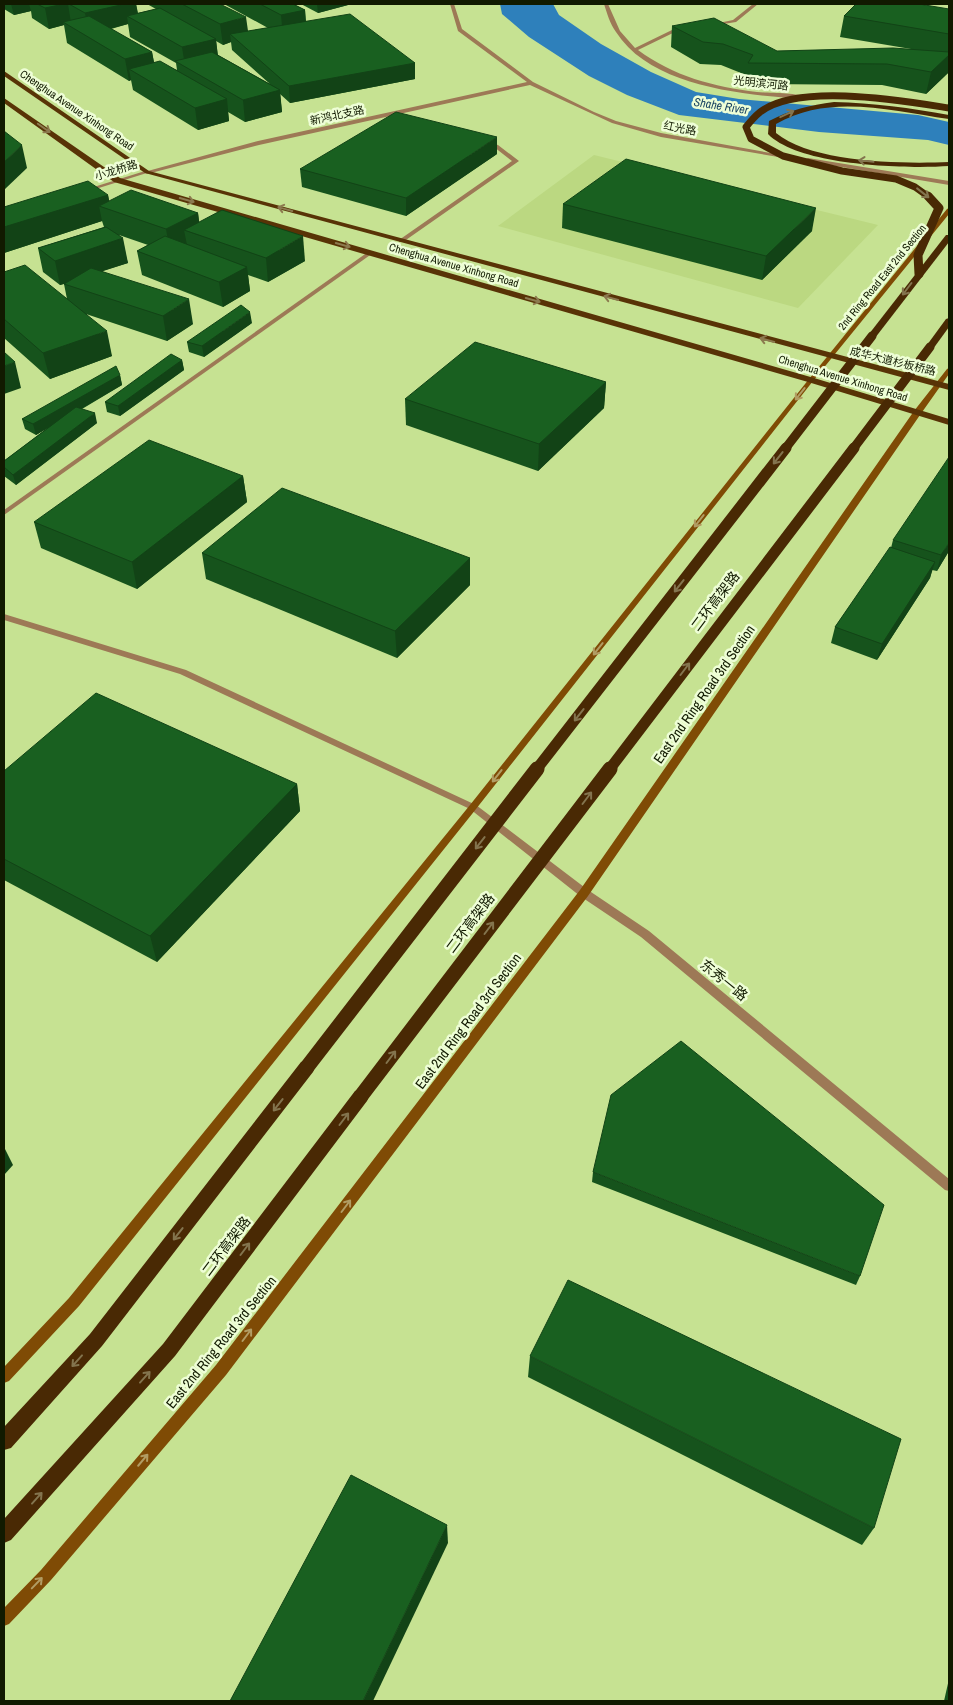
<svg xmlns="http://www.w3.org/2000/svg" width="953" height="1705" font-family="'Archivo Narrow','Noto Sans SC',sans-serif">
<rect width="100%" height="100%" fill="#c6e292"/>
<polygon fill="#bbd881" points="594,155 878,225 798,308 498,226"/>
<polygon fill="#2e80bb" points="500,4 553,4 559,15 601,44 651,72 696,92 739,99 918,115 949,122 949,145 928,140 819,132 679,115 627,95 589,76 529,37 502,14"/>
<g fill="none" stroke-linecap="round" stroke-linejoin="round">
<g fill="#9d7956" fill-rule="evenodd">
<polygon points="450,4 454,4 462,29 533,82 594,112 616,121 661,133 787,156 784,158 661,137 612,123 530,85 259,145 147,174 144,172 258,141 527,82 458,31"/>
<path d="M604,4h4l12,27 15,17 37,-18 14,-2v2l-11,2 -37,18c35,26 76,37 119,42 12,1 40,1 50,5l-3,2c-60,-4 -153,-12 -188,-67 -6,-8 -9,-19 -12,-28z"/>
<polygon points="753,4 758,4 736,22 711,26 709,25 733,20"/>
<polygon points="486,141 498,145 519,161 403,242 399,242 399,240 512,161 494,147 484,144 484,142"/>
<polygon points="808,158 949,181 949,185 806,161 806,159"/>
<polygon points="368,252 373,253 4,515 4,510"/>
<polygon points="4,614 186,670 476,805 478,807 476,809 470,809 180,674 4,620"/>
</g>
<g fill="#9d7956" fill-rule="evenodd">
<polygon points="145,171 150,172 86,192 81,191"/>
<polygon points="473,803 476,805 588,890 649,931 949,1179 949,1191 945,1190 641,937 580,896 470,809 468,807"/>
</g>
<g fill="#7f4b05" fill-rule="evenodd">
<polygon points="949,208 949,214 813,381 476,809 79,1306 9,1381 4,1383 4,1367 69,1298 470,805 809,379 947,209"/>
<polygon points="949,368 949,374 920,415 588,896 226,1375 51,1580 9,1624 4,1626 4,1608 41,1570 216,1365 580,890 914,411 947,369"/>
</g>
<g fill="#583306" fill-rule="evenodd">
<polygon points="4,71 149,171 949,384 949,390 145,173 4,76"/>
<polygon points="4,98 120,178 814,378 949,419 949,425 808,382 114,182 4,103"/>
</g>
<g fill="#492904" fill-rule="evenodd">
<path d="M834,102c39,1 77,6 115,13v4c-58,-8 -119,-26 -173,5v9c36,30 127,31 173,29v4c-43,3 -150,0 -181,-32l1,-13c21,-11 41,-16 65,-19z"/>
<polygon points="946,235 949,235 949,242 875,338 869,338 869,334"/>
<polygon points="949,318 949,327 933,349 927,349 927,345 946,319"/>
<polygon points="307,1060 313,1062 315,1067 313,1072 102,1346 11,1448 4,1450 4,1427 90,1334 301,1062"/>
<polygon points="361,1089 367,1091 369,1096 367,1101 175,1356 11,1540 4,1543 4,1519 163,1344 355,1091"/>
</g>
<path stroke="#492904" stroke-width="7" d="M929,197l-14,-10 -19,-8 -54,-8 -59,-15 -32,-17 -5,-12c4,-5 8,-10 13,-14 37,-31 145,-12 190,-5"/>
<g stroke="#492904" stroke-width="9">
<polyline points="919,274 918,255 939,208 928,196"/>
<polyline points="785,449 872,336"/>
<polyline points="853,449 930,347"/>
</g>
<g stroke="#492904" stroke-width="11">
<polyline points="536,770 786,448"/>
<polyline points="609,770 854,448"/>
</g>
<g stroke="#492904" stroke-width="15">
<polyline points="307,1067 537,769"/>
<polyline points="361,1096 610,769"/>
</g>
</g>
<g fill="#16531c" fill-rule="evenodd">
<path d="M4,4h132l2,9 18,-4 -9,-5h73l28,27 20,-3 -44,-24h69l12,6 1,11 109,42v16l-125,24 -10,-9 2,18 -37,10 -17,-10 1,9 -31,9 -65,-40 -2,-10 -2,1 -62,-38 -3,-18 -15,4 -17,-11 -1,-7 -17,4 -10,-6zM128,24l2,13 46,26 1,7 -23,-8 -2,-10 -41,-23zM216,41l7,4 8,-3 1,8 38,34 -52,-29z"/>
<polygon points="301,4 348,4 348,5 318,13"/>
<polygon points="949,9 949,68 948,73 926,94 882,85 745,84 746,75 721,65 700,64 671,47 672,26 777,51 911,49 840,37 844,16"/>
<polygon points="497,154 406,216 302,187 300,169"/>
<polygon points="108,195 109,201 198,213 199,222 305,261 268,282 248,275 250,291 223,307 142,275 137,251 148,245 119,235 128,263 102,271 193,324 167,341 86,314 112,356 50,379 4,338 4,272 67,299 64,284 60,285 43,272 38,248 104,227 102,221 4,253 4,207"/>
<polygon points="563,204 812,231 762,280 562,228"/>
<polygon points="252,323 204,357 189,352 187,342"/>
<polygon points="182,360 184,370 120,416 107,412 105,402"/>
<polygon points="120,375 122,385 82,409 97,423 16,485 4,476 4,461 49,427 36,435 25,429 22,419"/>
<polygon points="606,382 604,408 538,471 406,425 405,399"/>
<polygon points="243,476 247,502 137,589 41,548 34,522"/>
<polygon points="893,540 949,551 937,571 932,570 930,578 877,660 831,643 835,627 891,548"/>
<polygon points="202,553 470,558 470,585 397,658 206,579"/>
<polygon points="4,771 297,784 300,811 157,962 4,880"/>
<polygon points="593,1172 860,1276 856,1285 592,1182"/>
<polygon points="530,1356 874,1528 862,1545 528,1377"/>
<polygon points="949,1679 949,1701 944,1701"/>
</g>
<g fill="#124316">
<polygon points="11,4 29,4 31,11 14,15"/>
<polygon points="37,4 68,4 71,23 63,22 64,25 49,29 45,8"/>
<polygon points="125,4 136,4 139,22 127,16 128,24 89,34 85,13"/>
<polygon points="317,4 348,4 348,5 318,13"/>
<polygon points="305,10 306,30 283,36 281,15"/>
<polygon points="246,17 249,38 230,34 231,42 223,45 220,24"/>
<polygon points="216,39 218,60 185,66 182,47"/>
<polygon points="152,52 156,74 129,69 131,80 129,81 125,59"/>
<polygon points="949,55 949,68 948,73 926,94 931,72"/>
<polygon points="415,63 415,79 290,103 289,86"/>
<polygon points="280,90 282,112 245,122 243,100"/>
<polygon points="227,99 229,121 198,130 195,108"/>
<polygon points="497,137 497,154 406,216 406,198"/>
<polygon points="22,145 27,168 4,190 4,162"/>
<polygon points="108,195 111,210 99,206 102,221 4,253 4,227"/>
<polygon points="816,208 812,231 762,280 766,256"/>
<polygon points="198,213 201,236 184,230 187,245 170,253 166,229"/>
<polygon points="303,236 305,261 268,282 266,258"/>
<polygon points="123,238 128,263 60,285 55,261"/>
<polygon points="247,267 250,291 223,307 219,282"/>
<polygon points="189,299 193,324 167,341 163,316"/>
<polygon points="250,312 252,323 204,357 202,346"/>
<polygon points="107,331 112,356 50,379 43,353"/>
<polygon points="182,360 184,370 120,416 118,406"/>
<polygon points="15,362 21,388 4,394 4,366"/>
<polygon points="120,375 122,385 36,435 33,424"/>
<polygon points="606,382 604,408 538,471 539,444"/>
<polygon points="95,413 97,423 16,485 13,475"/>
<polygon points="243,476 247,502 137,589 132,562"/>
<polygon points="949,543 949,551 937,571 941,555"/>
<polygon points="470,558 470,585 397,658 395,631"/>
<polygon points="935,562 930,578 877,660 882,644"/>
<polygon points="297,784 300,811 157,962 150,936"/>
<polygon points="4,1147 13,1165 4,1175"/>
<polygon points="447,1525 448,1543 373,1701 363,1701"/>
</g>
<g fill="#196020" stroke="#124316">
<polygon points="37,4 64,4 45,8"/>
<polygon points="69,4 125,4 85,13"/>
<polygon points="182,4 220,4 246,17 220,24"/>
<polygon points="260,4 293,4 305,10 281,15"/>
<polygon points="856,4 919,4 949,9 949,34 844,16"/>
<polygon points="160,8 216,39 182,47 127,16"/>
<polygon points="350,14 415,63 289,86 230,34"/>
<polygon points="89,16 152,52 125,59 63,22"/>
<polygon points="714,18 777,51 893,48 949,52 949,55 931,72 887,64 748,63 753,55 723,44 703,42 672,26"/>
<polygon points="212,52 280,90 243,100 175,61"/>
<polygon points="160,61 227,99 195,108 129,69"/>
<polygon points="396,112 497,137 406,198 300,169"/>
<polygon points="4,131 22,145 4,162"/>
<polygon points="626,159 816,208 766,256 563,204"/>
<polygon points="88,181 108,195 4,227 4,207"/>
<polygon points="131,190 198,213 166,229 99,206"/>
<polygon points="222,210 303,236 266,258 184,230"/>
<polygon points="106,227 123,238 55,261 38,248"/>
<polygon points="165,236 247,267 219,282 137,251"/>
<polygon points="25,265 107,331 43,353 4,319 4,272"/>
<polygon points="91,268 189,299 163,316 64,284"/>
<polygon points="241,305 250,312 202,346 187,342"/>
<polygon points="475,342 606,382 539,444 405,399"/>
<polygon points="4,352 15,362 4,366"/>
<polygon points="171,354 182,360 118,406 105,402"/>
<polygon points="116,366 120,375 33,424 22,419"/>
<polygon points="76,407 95,413 13,475 4,467 4,461"/>
<polygon points="149,440 243,476 132,562 34,522"/>
<polygon points="949,457 949,543 941,555 893,540"/>
<polygon points="282,488 470,558 395,631 202,553"/>
<polygon points="890,547 935,562 882,644 835,627"/>
<polygon points="96,693 297,784 150,936 4,859 4,771"/>
<polygon points="681,1041 884,1205 860,1276 593,1172 611,1095"/>
<polygon points="568,1280 901,1439 874,1528 530,1356"/>
<polygon points="351,1475 447,1525 363,1701 230,1701"/>
</g>
<defs><path id="oneway-shaft" d="M-6 0H5M1.5-3L5.5 0L1.5 3" fill="none" stroke-width="1.6" stroke-linecap="round" stroke-linejoin="round" transform="scale(1.25)"/></defs>
<g stroke="#83744e">
<use href="#oneway-shaft" transform="translate(787 114) rotate(-25)"/>
<use href="#oneway-shaft" transform="translate(866 161) rotate(-174)"/>
<use href="#oneway-shaft" transform="translate(923 193) rotate(38)"/>
<use href="#oneway-shaft" transform="translate(907 289) rotate(127)"/>
<use href="#oneway-shaft" transform="translate(778 458) rotate(128)"/>
<use href="#oneway-shaft" transform="translate(679 586) rotate(128)"/>
<use href="#oneway-shaft" transform="translate(685 669) rotate(-53)"/>
<use href="#oneway-shaft" transform="translate(579 715) rotate(128)"/>
<use href="#oneway-shaft" transform="translate(587 798) rotate(-53)"/>
<use href="#oneway-shaft" transform="translate(480 843) rotate(128)"/>
<use href="#oneway-shaft" transform="translate(489 928) rotate(-53)"/>
<use href="#oneway-shaft" transform="translate(391 1057) rotate(-53)"/>
<use href="#oneway-shaft" transform="translate(278 1105) rotate(128)"/>
<use href="#oneway-shaft" transform="translate(344 1119) rotate(-53)"/>
<use href="#oneway-shaft" transform="translate(178 1234) rotate(128)"/>
<use href="#oneway-shaft" transform="translate(245 1249) rotate(-53)"/>
<use href="#oneway-shaft" transform="translate(77 1361) rotate(132)"/>
<use href="#oneway-shaft" transform="translate(145 1377) rotate(-48)"/>
<use href="#oneway-shaft" transform="translate(37 1498) rotate(-48)"/>
</g>
<g stroke="#8c7a4f">
<use href="#oneway-shaft" transform="translate(44 128) rotate(35)"/>
<use href="#oneway-shaft" transform="translate(187 200) rotate(16)"/>
<use href="#oneway-shaft" transform="translate(285 209) rotate(-165)"/>
<use href="#oneway-shaft" transform="translate(343 245) rotate(16)"/>
<use href="#oneway-shaft" transform="translate(611 298) rotate(-165)"/>
<use href="#oneway-shaft" transform="translate(533 300) rotate(16)"/>
<use href="#oneway-shaft" transform="translate(767 340) rotate(-165)"/>
</g>
<g stroke="#b19c63">
<use href="#oneway-shaft" transform="translate(800 394) rotate(128)"/>
<use href="#oneway-shaft" transform="translate(699 521) rotate(128)"/>
<use href="#oneway-shaft" transform="translate(598 649) rotate(128)"/>
<use href="#oneway-shaft" transform="translate(497 776) rotate(128)"/>
<use href="#oneway-shaft" transform="translate(346 1206) rotate(-53)"/>
<use href="#oneway-shaft" transform="translate(247 1335) rotate(-53)"/>
<use href="#oneway-shaft" transform="translate(143 1460) rotate(-50)"/>
<use href="#oneway-shaft" transform="translate(37 1583) rotate(-46)"/>
</g>
<g text-anchor="middle" dominant-baseline="central" stroke-width="5" stroke-linejoin="round" paint-order="stroke">
<g font-size="11" fill="#111a00" stroke="#eefed6">
<text transform="translate(761 83) rotate(6)">光明滨河路</text>
<text transform="translate(77 110) rotate(34)">Chenghua Avenue Xinhong Road</text>
<text transform="translate(337 115) rotate(-12)">新鸿北支路</text>
<text transform="translate(680 128) rotate(11)">红光路</text>
<text transform="translate(116 170) rotate(-17)">小龙桥路</text>
<text transform="translate(454 265) rotate(16)">Chenghua Avenue Xinhong Road</text>
<text transform="translate(882 277) rotate(-51)">2nd Ring Road East 2nd Section</text>
<text transform="translate(893 361) rotate(14)">成华大道杉板桥路</text>
<text transform="translate(843 378) rotate(17)">Chenghua Avenue Xinhong Road</text>
</g>
<g font-size="12" font-style="italic" fill="#153f5f" stroke="#eefed6">
<text transform="translate(721 106) rotate(9)">Shahe River</text>
</g>
<g font-size="14" fill="#111a00" stroke="#eefed6">
<text transform="translate(715 601) rotate(-53)">二环高架路</text>
<text transform="translate(704 694) rotate(-55)">East 2nd Ring Road 3rd Section</text>
<text transform="translate(470 923) rotate(-53)">二环高架路</text>
<text transform="translate(724 980) rotate(39)">东秀一路</text>
<text transform="translate(468 1021) rotate(-53)">East 2nd Ring Road 3rd Section</text>
<text transform="translate(226 1246) rotate(-53)">二环高架路</text>
<text transform="translate(221 1342) rotate(-51)">East 2nd Ring Road 3rd Section</text>
</g>
</g>
<rect width="953" height="1705" fill="none" stroke="#111a00" stroke-width="10"/>
</svg>
